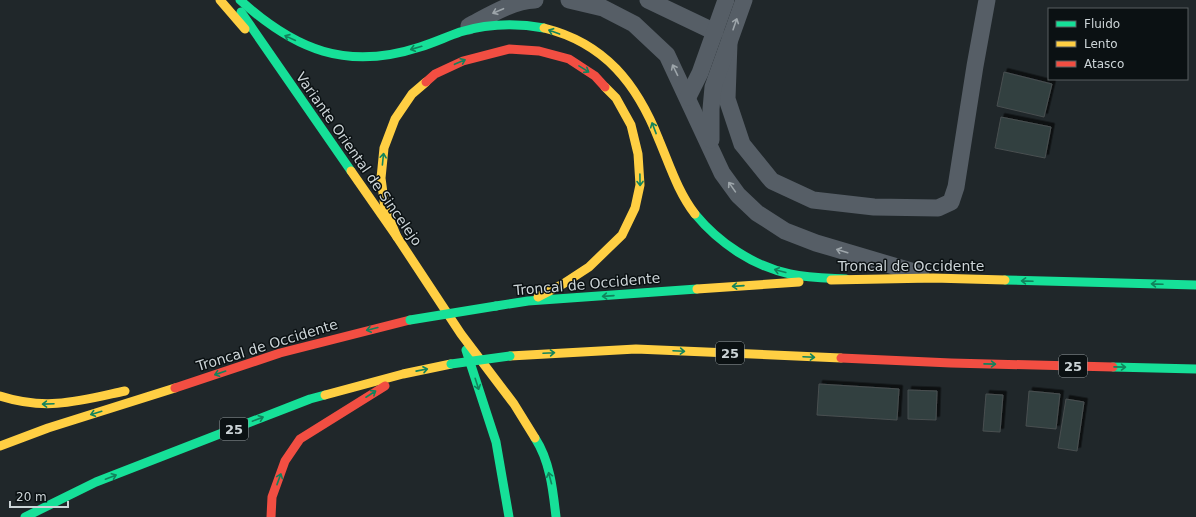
<svg xmlns="http://www.w3.org/2000/svg" width="1196" height="517" font-family="'DejaVu Sans',sans-serif">
<defs>
<filter id="shadow"><feDropShadow dx="3.5" dy="-3.5" stdDeviation="0" flood-color="#0009"/></filter>
</defs>
<rect width="100%" height="100%" fill="#20272a"/>
<g fill="#324041" stroke="#494f50" filter="url(#shadow)">
<polygon points="1004,72 1052,84 1044,117 997,106"/>
<polygon points="1001,117 1051,127 1045,158 995,148"/>
<polygon points="819,384 899,389 897,420 817,415"/>
<polygon points="908,390 937,391 936,420 908,419"/>
<polygon points="1029,391 1060,394 1056,429 1026,426"/>
<polygon points="986,394 1003,395 1000,432 983,431"/>
<polygon points="1066,399 1084,402 1077,451 1058,448"/>
</g>
<g fill="none" stroke-linecap="round" stroke-linejoin="round">
<g stroke="#565e66" stroke-width="17">
<polyline points="569,0 603,8 634,24 667,55 722,173 738,195 757,213 785,231 816,243 921,274"/>
<polyline points="648,0 715,32"/>
<path d="M469,26c21,-11 43,-25 66,-26"/>
<polyline points="729,43 727,99 742,144 772,181 813,200 874,207 938,208 951,202 956,187 975,66 987,0"/>
<polyline points="688,97 700,73 726,0"/>
<polyline points="711,140 711,109 713,87 744,0"/>
</g>
<g stroke="#16e098" stroke-width="9">
<path d="M240,0c55,50 107,71 180,47 13,-4 26,-10 40,-15 27,-8 56,-9 84,-4"/>
<polyline points="241,12 351,171"/>
<path d="M695,214c24,29 58,52 95,60 19,4 37,4 56,5"/>
<polyline points="1005,280 1196,285"/>
<polyline points="496,306 528,301 697,289"/>
<polyline points="466,350 496,442 509,517"/>
<polyline points="1113,367 1196,369"/>
<path d="M535,438c15,23 18,52 21,79"/>
<polyline points="25,517 96,482 310,399 325,395"/>
</g>
<g stroke="#ffcf43" stroke-width="9">
<polyline points="220,0 245,29"/>
<path d="M544,28c61,15 93,56 115,112 11,26 19,52 36,74"/>
<polyline points="351,171 397,237 461,334 514,404 535,438"/>
<polyline points="397,237 385,208 381,178 384,148 395,119 412,94 426,82"/>
<polyline points="831,280 933,278 1005,280"/>
<polyline points="697,289 799,282"/>
<polyline points="538,297 563,284 589,267 622,235 635,208 640,185 638,154 631,125 616,98 605,87"/>
<polyline points="510,356 636,349 841,358"/>
<polyline points="325,395 403,374 451,364"/>
<path d="M0,396c47,15 79,5 125,-5"/>
<polyline points="0,446 48,428 175,388"/>
</g>
<g stroke="#f24e42" stroke-width="9">
<polyline points="426,82 435,74 463,61 509,49 539,51 569,59 595,76 605,87"/>
<polyline points="841,358 951,363 1113,367"/>
<polyline points="175,388 280,353 410,320"/>
<polyline points="271,517 272,497 285,461 300,439 385,386"/>
</g>
<g stroke="#16e098" stroke-width="9">
<polyline points="410,320 496,306"/>
<polyline points="451,364 510,356"/>
</g>
</g>
<defs><path id="oneway-shaft" d="M-6 0H5M1.5-3L5.5 0L1.5 3" fill="none" stroke-width="1.6" stroke-linecap="round" stroke-linejoin="round"/></defs>
<g stroke="#9da5aa">
<use href="#oneway-shaft" transform="translate(498 11) rotate(157)"/>
<use href="#oneway-shaft" transform="translate(735 24) rotate(-71)"/>
<use href="#oneway-shaft" transform="translate(675 70) rotate(-116)"/>
<use href="#oneway-shaft" transform="translate(732 187) rotate(-125)"/>
<use href="#oneway-shaft" transform="translate(842 251) rotate(-163)"/>
</g>
<g stroke="#11835c">
<use href="#oneway-shaft" transform="translate(554 32) rotate(-160)"/>
<use href="#oneway-shaft" transform="translate(290 38) rotate(-155)"/>
<use href="#oneway-shaft" transform="translate(416 48) rotate(164)"/>
<use href="#oneway-shaft" transform="translate(460 62) rotate(-23)"/>
<use href="#oneway-shaft" transform="translate(584 69) rotate(32)"/>
<use href="#oneway-shaft" transform="translate(654 128) rotate(-111)"/>
<use href="#oneway-shaft" transform="translate(383 159) rotate(-84)"/>
<use href="#oneway-shaft" transform="translate(640 180) rotate(89)"/>
<use href="#oneway-shaft" transform="translate(780 271) rotate(-165)"/>
<use href="#oneway-shaft" transform="translate(1027 281) rotate(-178)"/>
<use href="#oneway-shaft" transform="translate(1157 284) rotate(-178)"/>
<use href="#oneway-shaft" transform="translate(738 286) rotate(176)"/>
<use href="#oneway-shaft" transform="translate(608 296) rotate(176)"/>
<use href="#oneway-shaft" transform="translate(372 329) rotate(166)"/>
<use href="#oneway-shaft" transform="translate(679 351) rotate(3)"/>
<use href="#oneway-shaft" transform="translate(549 353) rotate(-3)"/>
<use href="#oneway-shaft" transform="translate(809 357) rotate(3)"/>
<use href="#oneway-shaft" transform="translate(990 364) rotate(1)"/>
<use href="#oneway-shaft" transform="translate(1120 367) rotate(1)"/>
<use href="#oneway-shaft" transform="translate(422 370) rotate(-11)"/>
<use href="#oneway-shaft" transform="translate(220 373) rotate(161)"/>
<use href="#oneway-shaft" transform="translate(477 384) rotate(72)"/>
<use href="#oneway-shaft" transform="translate(371 394) rotate(-33)"/>
<use href="#oneway-shaft" transform="translate(48 404) rotate(178)"/>
<use href="#oneway-shaft" transform="translate(96 413) rotate(163)"/>
<use href="#oneway-shaft" transform="translate(258 419) rotate(-21)"/>
<use href="#oneway-shaft" transform="translate(111 477) rotate(-21)"/>
<use href="#oneway-shaft" transform="translate(550 478) rotate(-105)"/>
<use href="#oneway-shaft" transform="translate(279 479) rotate(-70)"/>
</g>
<g text-anchor="middle" dominant-baseline="central" stroke-width="3" stroke-linejoin="round" paint-order="stroke">
<g fill="#0b1113" stroke="#929a9c" stroke-width="1">
<rect x="716" y="342" width="28" height="22" rx="3"/>
<rect x="1059" y="355" width="28" height="22" rx="3"/>
<rect x="220" y="418" width="28" height="22" rx="3"/>
</g>
<g font-size="13" font-weight="bold" fill="#ccd4d7">
<text x="730" y="353">25</text>
<text x="1073" y="366">25</text>
<text x="234" y="429">25</text>
</g>
<g font-size="14" fill="#ccd4d7" stroke="#0b1113">
<text transform="translate(359 159) rotate(55)">Variante Oriental de Sincelejo</text>
<text x="911" y="266">Troncal de Occidente</text>
<text transform="translate(587 284) rotate(-5)">Troncal de Occidente</text>
<text transform="translate(267 345) rotate(-17)">Troncal de Occidente</text>
</g>
</g>
<rect x="1048" y="8" width="140" height="72" fill="#0b1113" stroke="#585f61"/>
<rect x="1056" y="21" width="20" height="6" fill="#16e098" stroke="#585f61"/>
<text x="1084" y="28" font-size="12" fill="#ccd4d7">Fluido</text>
<rect x="1056" y="41" width="20" height="6" fill="#ffcf43" stroke="#585f61"/>
<text x="1084" y="48" font-size="12" fill="#ccd4d7">Lento</text>
<rect x="1056" y="61" width="20" height="6" fill="#f24e42" stroke="#585f61"/>
<text x="1084" y="68" font-size="12" fill="#ccd4d7">Atasco</text>
<path d="M10 501v6h58v-6" fill="none" stroke="#ccd4d7" stroke-width="2"/>
<text x="16" y="501" font-size="12" fill="#ccd4d7" stroke="#0b1113" stroke-width="3" paint-order="stroke">20 m</text>
</svg>
